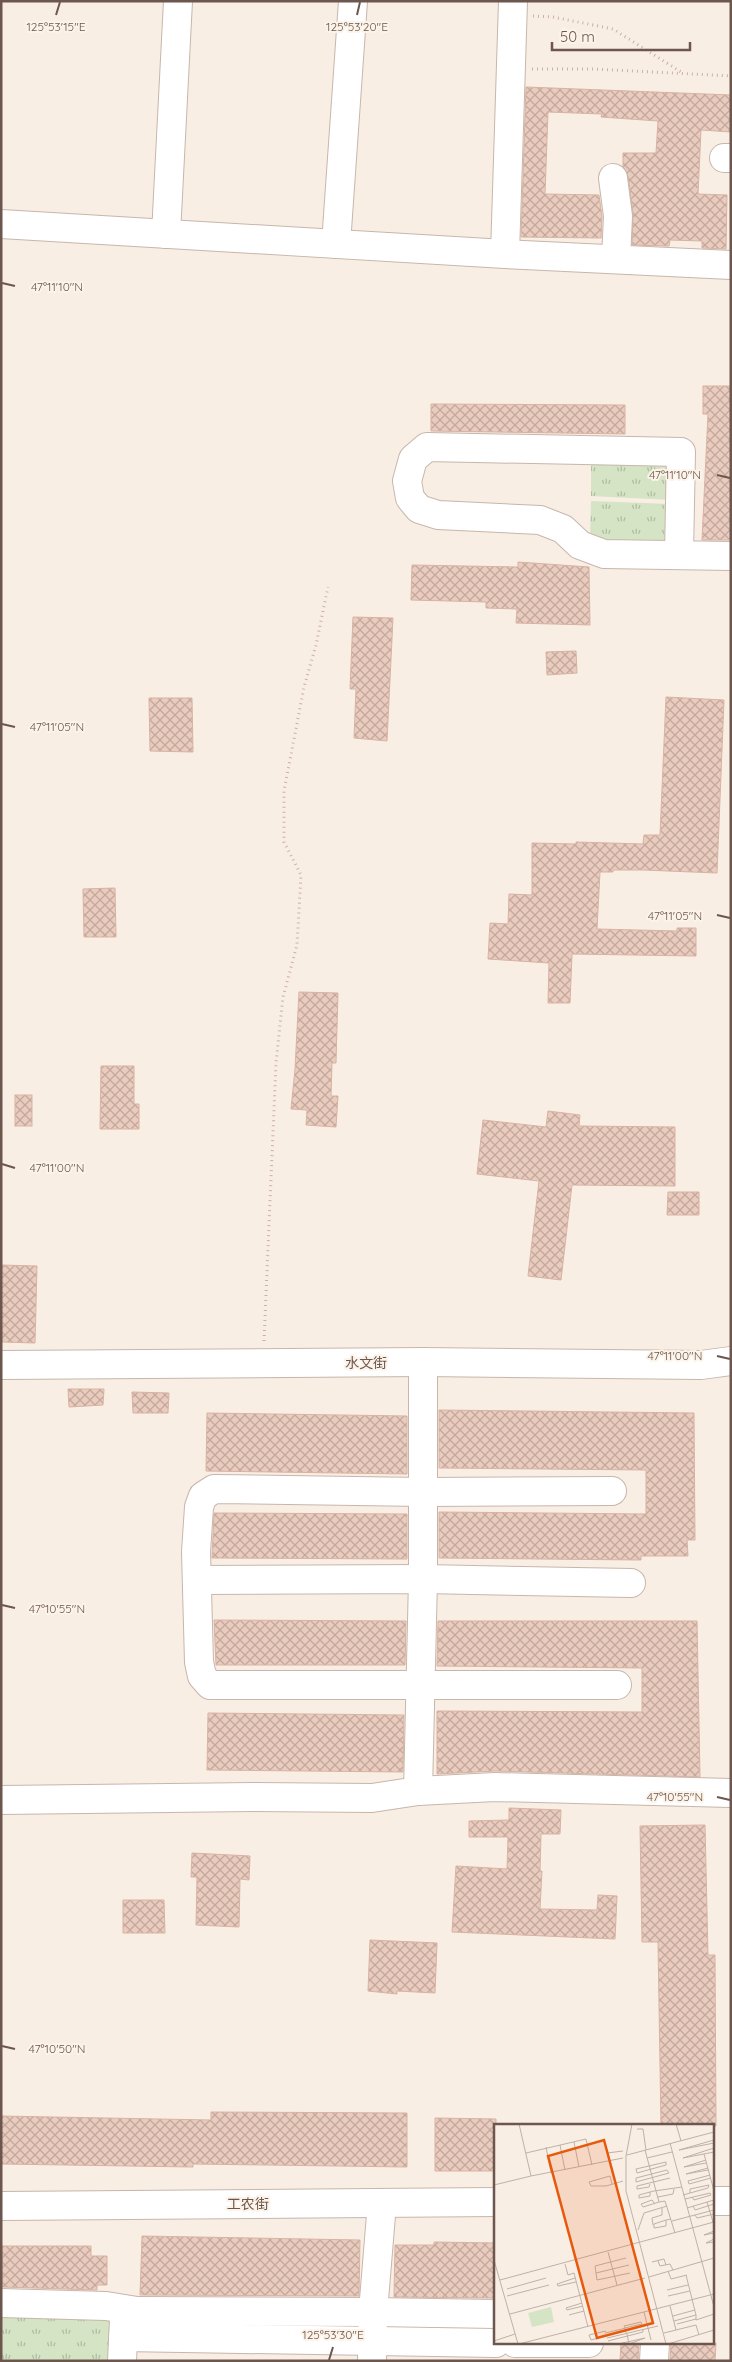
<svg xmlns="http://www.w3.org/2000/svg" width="732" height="2362" font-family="Quicksand,'Noto Sans SC',sans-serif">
<defs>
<pattern id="grass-tufts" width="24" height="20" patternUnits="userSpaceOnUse" patternTransform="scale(1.25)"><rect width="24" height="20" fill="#d4e4c4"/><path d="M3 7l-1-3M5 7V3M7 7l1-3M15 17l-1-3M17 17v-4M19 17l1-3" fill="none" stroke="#b0bca1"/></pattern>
<pattern id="building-cross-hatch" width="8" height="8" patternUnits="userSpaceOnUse" patternTransform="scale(1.25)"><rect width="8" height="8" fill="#eaccbf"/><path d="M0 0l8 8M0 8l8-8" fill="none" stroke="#c2a89d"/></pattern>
</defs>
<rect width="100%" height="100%" fill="#f8eee4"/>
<g fill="url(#grass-tufts)">
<polygon points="591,459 665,461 672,466 672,500 591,496"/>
<polygon points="591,501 670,504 668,539 662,544 590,541"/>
<polygon points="1,2313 113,2317 111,2361 1,2361"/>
</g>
<g fill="url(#building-cross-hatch)" stroke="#dab2a2">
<polygon points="526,87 731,95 731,132 701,130 698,194 727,195 726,249 702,248 702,241 670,240 669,246 632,245 633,214 628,176 623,167 623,153 656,153 658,121 601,117 602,114 548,112 545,194 599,195 602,217 601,238 521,237"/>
<polygon points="703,386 731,386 731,540 702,540 708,414 703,414"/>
<polygon points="431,404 625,405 625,434 431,431"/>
<polygon points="518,562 589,567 590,625 516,623 517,609 486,608 486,602 411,600 412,565 518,567"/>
<polygon points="353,617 393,618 387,741 354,738 356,689 350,689"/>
<polygon points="576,651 577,673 547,675 546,652"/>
<polygon points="666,697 724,700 717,873 643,870 613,870 613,872 600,872 597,929 677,931 677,928 696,928 696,956 572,954 570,1003 548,1003 549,963 488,959 490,923 508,924 509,894 532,895 532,843 576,844 576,842 643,844 644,835 660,835"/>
<polygon points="149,698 192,698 193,752 150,751"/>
<polygon points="115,888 116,937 84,937 83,889"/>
<polygon points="299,992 338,993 336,1063 332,1063 331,1096 338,1096 336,1127 306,1125 307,1110 291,1109 295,1069"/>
<polygon points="101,1066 134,1066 134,1104 139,1104 139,1129 100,1129"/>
<rect x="15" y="1095" width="17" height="31"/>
<polygon points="548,1111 580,1115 579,1126 675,1127 675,1186 572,1185 561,1280 528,1276 539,1181 477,1174 483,1120 546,1127"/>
<polygon points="668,1192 699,1192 699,1215 667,1215"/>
<polygon points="1,1265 37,1266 35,1343 2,1342"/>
<polygon points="68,1389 104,1389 103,1405 69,1407"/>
<polygon points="132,1392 169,1393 168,1413 133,1413"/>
<polygon points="439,1410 694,1413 695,1540 687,1540 688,1556 641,1556 641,1560 439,1558 439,1512 646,1514 646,1470 439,1468"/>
<polygon points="207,1413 407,1416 407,1474 206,1471"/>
<polygon points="214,1513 407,1514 407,1559 212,1558"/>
<polygon points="214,1620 406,1621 405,1665 216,1665"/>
<polygon points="438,1621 697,1621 700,1777 495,1771 437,1774 437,1711 642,1712 642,1668 437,1666"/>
<polygon points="208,1713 404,1715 403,1772 207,1770"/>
<polygon points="509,1808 561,1810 560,1834 541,1834 540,1871 542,1871 540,1909 597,1910 598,1895 617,1896 615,1939 452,1932 456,1866 507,1869 508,1837 469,1837 469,1821 509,1820"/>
<polygon points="705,1825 708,1955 715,1955 716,2126 661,2126 658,1942 642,1942 640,1826"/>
<polygon points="192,1853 250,1856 249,1880 240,1879 239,1927 196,1925 197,1877 191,1877"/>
<polygon points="123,1900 164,1900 165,1933 123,1933"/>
<polygon points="370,1940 437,1943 435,1993 397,1991 397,1994 368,1991"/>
<polygon points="211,2112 407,2113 407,2167 193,2164 193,2167 1,2164 1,2116 211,2120"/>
<polygon points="435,2118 496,2119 496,2171 435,2171"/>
<polygon points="142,2236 360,2240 359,2296 140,2295"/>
<polygon points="434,2242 496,2243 496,2298 394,2297 395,2245 434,2245"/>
<polygon points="2,2246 91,2246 91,2256 107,2256 107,2285 97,2285 97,2290 2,2287"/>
<polygon points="621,2343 639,2343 638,2361 620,2361"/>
<polygon points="671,2343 716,2343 715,2361 670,2361"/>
</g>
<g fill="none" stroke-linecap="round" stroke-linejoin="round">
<g stroke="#c7b6ac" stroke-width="30">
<g id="minor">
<polyline points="724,158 731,158"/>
<polyline points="613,178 618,216 616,259"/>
<polyline points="1,224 505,254 731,265"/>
<polyline points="166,234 178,1"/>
<polyline points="336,244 353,1"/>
<polyline points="505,254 513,1"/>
<polyline points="679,555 681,452 427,447 413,459 407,481 410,498 419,509 438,515 540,520 563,529 580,545 604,554 731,556"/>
<polyline points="1,1365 423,1362 701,1365 731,1361"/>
<polyline points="612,1491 423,1492 214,1489 203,1496 199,1507 196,1552 199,1662 202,1676 210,1685 617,1685"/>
<polyline points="198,1580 423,1579 631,1583"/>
<polyline points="418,1791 423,1579 423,1362"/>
<polyline points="1,1800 253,1797 372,1798 418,1791 495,1787 731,1793"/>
<polyline points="713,2201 731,2201"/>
<polyline points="1,2206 496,2202"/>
<polyline points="1,2303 106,2306 137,2311"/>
<polyline points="123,2337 496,2343"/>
<polyline points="515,2343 589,2343"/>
<polyline points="122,2361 124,2320 137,2311 373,2312 382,2203"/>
<polyline points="372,2361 373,2312 496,2314"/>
<polyline points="654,2361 655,2343"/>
</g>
</g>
<g stroke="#ceb0a3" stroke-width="3" stroke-dasharray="1 4" stroke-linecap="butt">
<polyline points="533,16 553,17 613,29 681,72"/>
<polyline points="532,69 593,69 731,76"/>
<polyline points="264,1341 276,1063 283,997 297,945 301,875 284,842 284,791 304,687 316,645 328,587"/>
</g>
<use href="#minor" stroke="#fff" stroke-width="28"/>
</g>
<path fill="none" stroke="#6d564d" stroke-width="2" d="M56,15l4,-13M357,15l3,-13M2,283l13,3M717,475l13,3M2,724l13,3M717,915l13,3M2,1164l13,4M717,1356l13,3M2,1605l13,3M717,1797l13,3M2,2046l13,3M329,2360l4,-13"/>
<g text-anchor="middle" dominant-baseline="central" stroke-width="4" stroke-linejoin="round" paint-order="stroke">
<g font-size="14" fill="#6d564d" stroke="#fcf3e9">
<text x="366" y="1363">水文街</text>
<text x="248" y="2204">工农街</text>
</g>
</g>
<g transform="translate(494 2124)">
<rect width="220" height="220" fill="#f8eee4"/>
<path d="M57,183l3,15 -22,5 -4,-14z" fill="#d4e4c4"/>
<path fill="none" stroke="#c0b1a8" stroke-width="1" d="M25,0l12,52 92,-18M138,0l-6,32v35l40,153M182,0l5,17M143,5h6l3,21M220,16l-35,10 35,-7M80,18l5,25M176,19l44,164M66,21l5,25M52,23l5,26M220,24l-31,10 31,-6M151,26l14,52 6,-1 10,32M32,29l60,-14 6,26M113,29l16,-2M210,30l10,37M133,31l87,-23M153,34l25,-6M212,36l-22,7 22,-4M214,44l-22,6 22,-4M142,45l1,4 29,-8v-3M142,45l30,-7M216,51l-22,6 1,3 22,-6M142,54v4l33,-9 -2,-3M142,54l31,-8M118,60l-2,-8 -21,6 2,4h15l7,-2 10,-3M156,60l-1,3 -12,2v-3l33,-8M0,61l37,-9M156,68v4l-11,2v-3l11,-3 4,-1 28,-4M189,71l25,-7 1,-3 -19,4v4M164,73l15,-3 1,-5M191,75l25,-6 1,2 -17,5 -2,-3M213,78l6,20M161,80l-3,-4 -11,4 2,3 13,-4 3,-1M199,82l2,4 19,-6M193,84l27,-8M201,91l2,3 17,-4M172,96v6l-12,2v-4l12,-4 5,-1M178,97l42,-11M159,101l-1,-7 10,-3v-7M144,106l6,-17 23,-7M220,107l-10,4 10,-2M220,115l-8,4 8,-1M114,128l9,33M132,134l-31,8 2,14 33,-7M0,136l24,84M164,137l2,5 10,-2 3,6M158,138l12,-3 2,6M71,140l3,11 6,-2 14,54M174,147l3,8 16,-4M102,149l33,-8M155,153l65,-19M81,154l-18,6 1,2 18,-4M6,156l214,-58M13,165l39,-11M173,166l21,-5M13,172l42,-11M174,172l22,-5M176,182l6,24M72,184l1,2 16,-4M72,184l16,-5M150,188l7,28M16,190l135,-36M75,191l15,-4M202,191v5l18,-6M179,192l22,-6M180,197l22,-6 -10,-40M183,200l19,-5M112,207l-17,4 2,5 15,-4M111,209l17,-4 3,-1 8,-2 9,-2 -1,-2 -17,4 1,2 1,5 1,1 2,10M170,209l32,-8 3,10M113,214l51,-12M0,217l21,-7M114,217l35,-9v-3M25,220l195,-50M124,220l27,-6 -16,6M174,220l46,-14"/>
<path fill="#e8590c" fill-opacity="0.15" stroke="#e8590c" stroke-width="2.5" d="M110,16l49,183 -56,15 -49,-182z"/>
<rect width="220" height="220" fill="none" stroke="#6d564d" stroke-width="2.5"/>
</g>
<g font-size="12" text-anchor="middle" fill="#6d564d" stroke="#fcf3e9" stroke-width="4" stroke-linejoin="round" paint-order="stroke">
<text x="56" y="31">125°53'15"E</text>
<text x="357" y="31">125°53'20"E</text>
<text x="57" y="291">47°11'10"N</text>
<text x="675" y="479">47°11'10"N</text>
<text x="57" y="731">47°11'05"N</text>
<text x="675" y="920">47°11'05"N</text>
<text x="57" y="1172">47°11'00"N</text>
<text x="675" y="1360">47°11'00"N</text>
<text x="57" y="1613">47°10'55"N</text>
<text x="675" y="1801">47°10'55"N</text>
<text x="57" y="2053">47°10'50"N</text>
<text x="333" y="2339">125°53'30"E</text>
</g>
<rect width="732" height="2362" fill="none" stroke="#6d564d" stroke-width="5"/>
<path d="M552 42v8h138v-8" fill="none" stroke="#6d564d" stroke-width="2.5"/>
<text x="560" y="42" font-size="15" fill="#6d564d" stroke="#fcf3e9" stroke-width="4" paint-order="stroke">50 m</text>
</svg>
